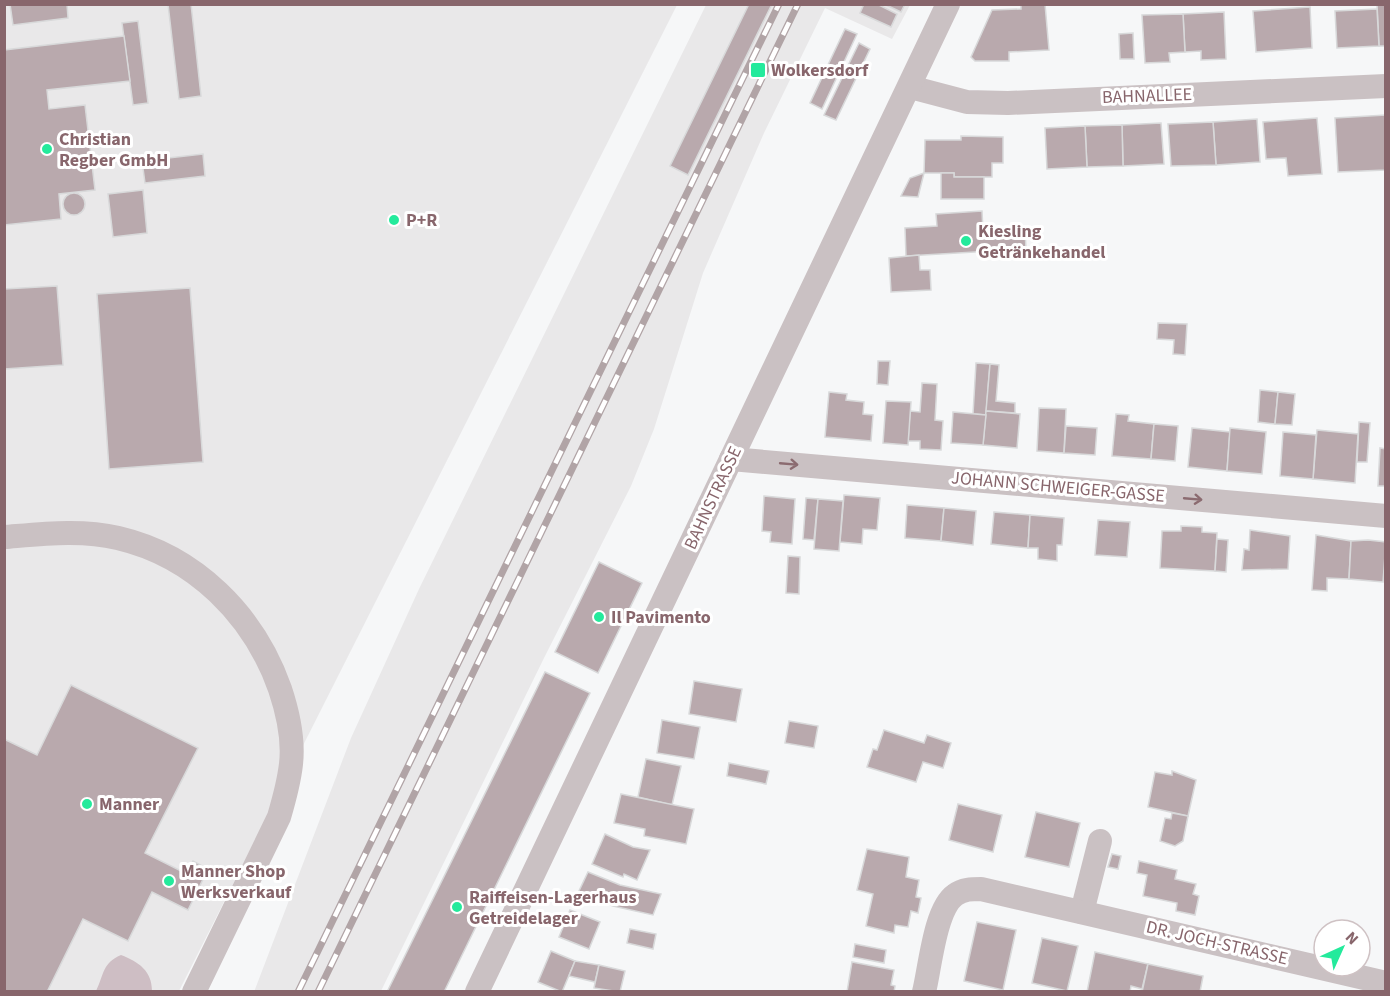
<svg xmlns="http://www.w3.org/2000/svg" width="1390" height="996" font-family="'Source Sans 3',sans-serif">
<rect width="100%" height="100%" fill="#f6f7f8"/>
<g fill="#e9e8e9">
<polygon points="5,5 677,5 179,991 5,992"/>
<polygon points="706,5 910,5 892,39 825,8 764,133 703,273 654,429 631,486 544,658 381,991 254,992 351,738 419,589"/>
</g>
<path fill="#cebec4" d="M121,955c18,7 31,16 31,36h-56c8,-16 6,-28 25,-36z"/>
<g fill="#b9a9ad" stroke="#d8d9da" stroke-width="1.5">
<polygon points="10,4 67,4 68,18 13,25"/>
<polygon points="168,4 191,4 201,96 179,99"/>
<polygon points="749,4 772,4 688,175 670,166"/>
<polygon points="864,4 877,4 897,14 891,27 860,13"/>
<polygon points="884,4 905,4 901,12"/>
<polygon points="1021,4 1045,4 1049,50 1009,52 1009,61 975,61 971,57 992,10 1021,9"/>
<polygon points="1377,4 1386,4 1386,46 1379,46"/>
<polygon points="1310,7 1312,48 1256,52 1253,11"/>
<polygon points="1377,9 1379,46 1337,48 1335,11"/>
<polygon points="1224,12 1226,59 1201,60 1201,51 1185,52 1183,14"/>
<polygon points="1183,14 1185,52 1169,53 1170,62 1145,63 1142,15"/>
<polygon points="138,21 148,103 133,105 122,23"/>
<polygon points="845,29 857,34 822,109 810,103"/>
<polygon points="1133,33 1134,59 1120,59 1119,34"/>
<polygon points="124,36 130,81 47,90 49,109 85,105 95,190 59,194 61,219 4,225 4,50"/>
<polygon points="859,43 870,49 836,120 824,115"/>
<polygon points="1386,115 1386,170 1338,172 1335,118"/>
<polygon points="1317,118 1322,174 1288,176 1286,158 1266,159 1263,122"/>
<polygon points="1257,119 1260,162 1216,165 1213,122"/>
<polygon points="1213,122 1216,165 1171,166 1168,124"/>
<polygon points="1161,123 1164,164 1123,166 1122,125"/>
<polygon points="1122,125 1123,166 1087,167 1085,126"/>
<polygon points="1085,126 1087,167 1047,169 1045,128"/>
<polygon points="961,136 1003,137 1003,163 992,163 992,177 954,177 954,173 924,173 925,140 961,140"/>
<polygon points="203,154 205,176 145,183 142,161"/>
<polygon points="924,173 918,197 901,196 910,178"/>
<polygon points="941,173 954,173 954,177 984,177 984,199 941,199"/>
<polygon points="143,190 147,233 113,237 108,194"/>
<circle cx="74" cy="204" r="11"/>
<polygon points="982,211 983,232 1025,230 1026,249 906,256 905,228 937,226 936,214"/>
<polygon points="919,255 920,270 930,270 931,290 891,292 889,258"/>
<polygon points="57,286 63,365 4,369 4,289"/>
<polygon points="190,288 203,462 109,469 97,294"/>
<polygon points="1158,323 1187,324 1185,355 1173,354 1174,340 1157,339"/>
<polygon points="878,361 890,361 888,385 877,384"/>
<polygon points="976,363 990,364 986,415 973,414"/>
<polygon points="990,364 999,365 996,401 1015,403 1015,413 986,411"/>
<polygon points="922,383 937,384 935,420 943,421 941,450 920,449 920,441 908,441 910,411 920,412"/>
<polygon points="1260,390 1278,392 1275,424 1258,422"/>
<polygon points="829,392 847,394 846,400 864,402 863,414 873,415 871,441 825,437"/>
<polygon points="1278,392 1295,394 1292,425 1275,424"/>
<polygon points="886,401 911,402 908,445 883,443"/>
<polygon points="1039,408 1066,409 1064,453 1037,451"/>
<polygon points="986,411 1020,414 1017,448 983,445"/>
<polygon points="953,412 986,415 983,445 951,443"/>
<polygon points="1116,414 1129,415 1128,421 1154,424 1151,459 1112,456"/>
<polygon points="1359,422 1370,423 1367,462 1357,462"/>
<polygon points="1154,424 1178,426 1175,461 1151,459"/>
<polygon points="1066,426 1097,428 1095,455 1064,453"/>
<polygon points="1192,428 1230,432 1227,471 1188,467"/>
<polygon points="1230,428 1266,432 1262,474 1227,471"/>
<polygon points="1317,430 1358,434 1355,483 1313,479"/>
<polygon points="1283,432 1316,435 1313,479 1280,476"/>
<polygon points="1380,448 1386,449 1386,486 1378,486"/>
<polygon points="844,495 880,498 877,530 863,529 862,544 840,542"/>
<polygon points="764,496 795,499 792,544 770,542 771,532 762,531"/>
<polygon points="806,498 818,499 814,540 803,539"/>
<polygon points="818,499 843,501 839,551 814,549"/>
<polygon points="907,505 944,508 941,541 905,538"/>
<polygon points="944,508 976,511 973,545 941,541"/>
<polygon points="994,512 1030,515 1028,548 991,544"/>
<polygon points="1030,515 1064,518 1062,545 1057,545 1057,561 1038,559 1038,548 1028,548"/>
<polygon points="1098,520 1130,522 1127,557 1095,555"/>
<polygon points="1181,526 1202,527 1202,532 1217,533 1215,571 1160,568 1162,531 1181,531"/>
<polygon points="1250,530 1290,536 1288,569 1242,570 1244,549 1249,550"/>
<polygon points="1316,535 1351,541 1349,579 1327,578 1327,591 1312,590"/>
<polygon points="1217,539 1228,540 1226,572 1215,571"/>
<polygon points="1368,540 1386,542 1383,582 1349,579 1351,541"/>
<polygon points="788,556 800,557 799,594 786,593"/>
<polygon points="599,562 642,583 598,673 555,652"/>
<polygon points="545,672 590,693 444,992 387,992"/>
<polygon points="694,681 742,689 736,722 689,714"/>
<polygon points="71,685 198,748 145,853 187,874 193,861 208,869 188,910 152,892 128,941 83,919 47,992 4,992 4,739 37,755"/>
<polygon points="662,720 700,727 694,759 657,753"/>
<polygon points="789,721 818,726 814,748 785,743"/>
<polygon points="884,730 924,743 927,735 951,743 943,768 923,762 916,782 867,767 873,749 877,750"/>
<polygon points="646,759 681,766 672,805 638,797"/>
<polygon points="729,763 769,771 766,784 727,776"/>
<polygon points="1172,771 1196,780 1188,816 1148,807 1155,772 1172,775"/>
<polygon points="621,794 694,809 686,844 644,836 645,829 614,823"/>
<polygon points="958,804 1002,815 993,852 949,840"/>
<polygon points="1036,812 1080,823 1069,867 1025,857"/>
<polygon points="1172,813 1188,816 1183,841 1175,846 1160,841 1165,818 1171,819"/>
<polygon points="605,834 633,847 650,850 637,880 624,874 623,877 592,864"/>
<polygon points="867,849 909,857 906,877 919,880 916,897 921,898 918,913 911,911 908,927 895,925 894,933 866,926 873,894 857,890"/>
<polygon points="1112,854 1121,856 1118,869 1108,867"/>
<polygon points="1139,861 1177,870 1175,879 1196,884 1193,894 1199,896 1195,915 1176,911 1177,903 1143,896 1147,875 1137,873"/>
<polygon points="588,872 620,885 661,894 653,915 613,906 578,893"/>
<polygon points="570,910 600,922 589,949 559,937"/>
<polygon points="977,922 1016,930 1003,990 964,981"/>
<polygon points="630,929 656,934 653,949 627,943"/>
<polygon points="1042,938 1078,946 1067,991 1032,983"/>
<polygon points="855,944 886,950 884,963 853,957"/>
<polygon points="551,951 575,961 562,992 538,982"/>
<polygon points="1095,952 1148,964 1142,989 1131,986 1130,992 1087,992"/>
<polygon points="575,961 599,965 595,982 569,976"/>
<polygon points="852,962 894,970 891,985 895,986 894,992 847,992"/>
<polygon points="1148,964 1203,976 1200,992 1142,992"/>
<polygon points="599,965 625,971 620,992 594,988"/>
</g>
<g fill="none" stroke-linecap="round" stroke-linejoin="round">
<g stroke="#cac1c3" stroke-width="24">
<polyline points="910,87 967,102 1008,103 1386,86"/>
<polyline points="731,459 1386,516"/>
<path d="M4,537c37,-3 77,-8 114,1 77,18 136,77 162,151 8,24 14,49 11,75 -2,18 -7,36 -12,53l-85,175"/>
<polyline points="1082,912 1100,841"/>
<polyline points="477,992 948,4"/>
<path d="M924,992c6,-24 11,-83 31,-97 8,-6 17,-6 26,-6l405,94"/>
</g>
<g stroke="#b1a4a6" stroke-width="7">
<g id="rail">
<polyline points="298,992 779,4"/>
<polyline points="318,992 798,4"/>
</g>
</g>
<use href="#rail" stroke="#fff" stroke-width="4.5" stroke-dasharray="14" stroke-linecap="butt"/>
</g>
<defs><path id="oneway-shaft" d="M-6 0H5M1.5-3L5.5 0L1.5 3" fill="none" stroke-width="1.6" stroke-linecap="round" stroke-linejoin="round" transform="scale(1.5)"/></defs>
<g stroke="#8b6b70">
<use href="#oneway-shaft" transform="translate(789 464) rotate(5)"/>
<use href="#oneway-shaft" transform="translate(1193 499) rotate(5)"/>
</g>
<g fill="#24ea9c" stroke="#fff" stroke-width="2">
<rect x="750" y="62" width="16" height="16" rx="3"/>
<circle cx="47" cy="149" r="6"/>
<circle cx="394" cy="220" r="6"/>
<circle cx="966" cy="241" r="6"/>
<circle cx="599" cy="617" r="6"/>
<circle cx="87" cy="804" r="6"/>
<circle cx="169" cy="881" r="6"/>
<circle cx="457" cy="907" r="6"/>
</g>
<g text-anchor="middle" dominant-baseline="central" stroke-width="6" stroke-linejoin="round" paint-order="stroke">
<g font-size="18" font-weight="bold" fill="#88666c" stroke="#fff" text-anchor="start">
<text x="771" y="70">Wolkersdorf</text>
<text x="59" y="139">Christian<tspan x="59" dy="21">Regber GmbH</tspan></text>
<text x="406" y="220">P+R</text>
<text x="978" y="231">Kiesling<tspan x="978" dy="21">Getränkehandel</tspan></text>
<text x="611" y="617">Il Pavimento</text>
<text x="99" y="804">Manner</text>
<text x="181" y="871">Manner Shop<tspan x="181" dy="21">Werksverkauf</tspan></text>
<text x="469" y="897">Raiffeisen-Lagerhaus<tspan x="469" dy="21">Getreidelager</tspan></text>
</g>
<g font-size="18" fill="#88666c" stroke="#fff">
<text transform="translate(1147 96) rotate(-2)">BAHNALLEE</text>
<text transform="translate(1058 487) rotate(5)">JOHANN SCHWEIGER-GASSE</text>
<text transform="translate(713 498) rotate(-65)">BAHNSTRASSE</text>
<text transform="translate(1217 943) rotate(13)">DR. JOCH-STRASSE</text>
</g>
</g>
<rect width="1390" height="996" fill="none" stroke="#88666c" stroke-width="12"/>
<g transform="translate(1342 948) rotate(45)"><circle r="28" fill="#ffffff" stroke="#cfc2c4" stroke-width="1.5"/>
<path d="M0-4.5L10 22L0 15L-10 22Z" fill="#24ea9c"/>
<text y="-9" font-size="16" font-weight="bold" text-anchor="middle" fill="#88666c">N</text>
</g>
</svg>
